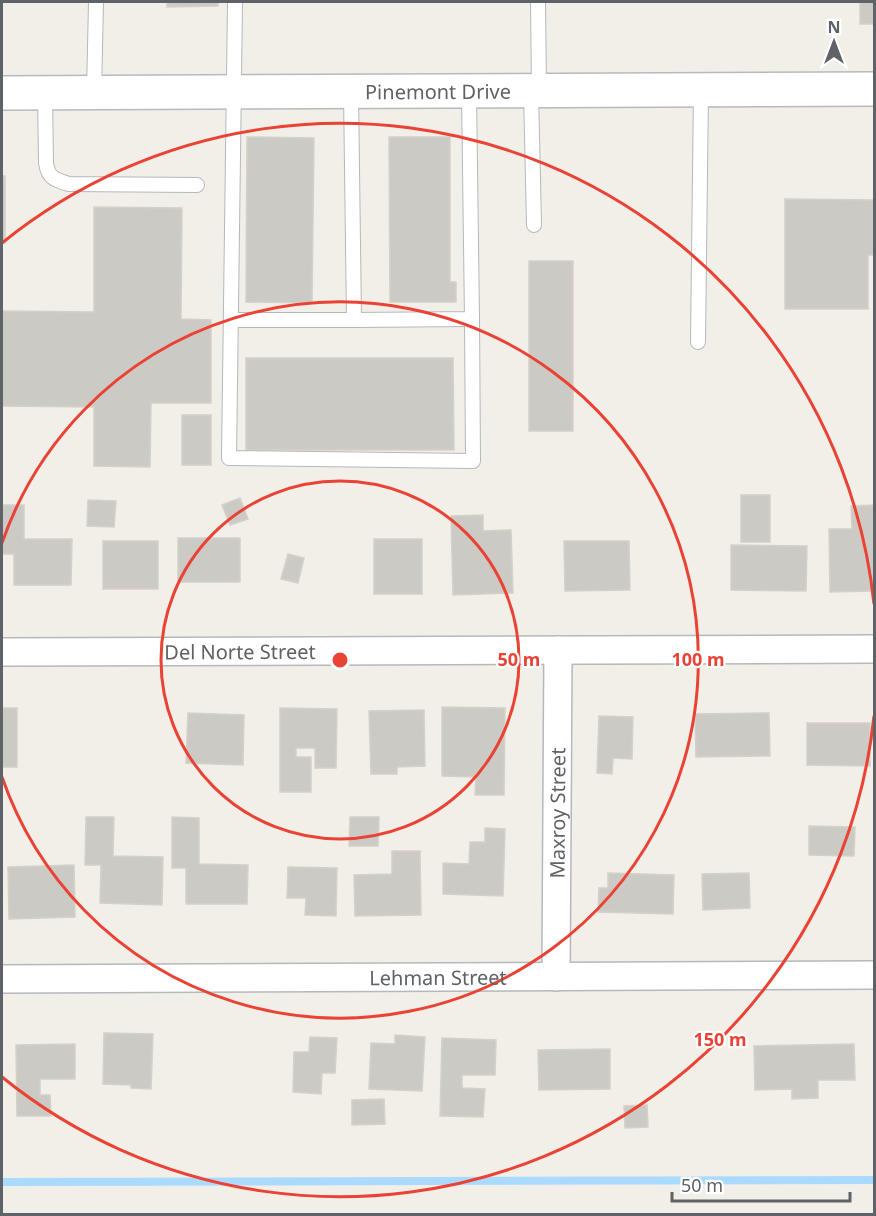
<svg xmlns="http://www.w3.org/2000/svg" width="876" height="1216" font-family="'Noto Sans',sans-serif">
<rect width="100%" height="100%" fill="#f1efe8"/>
<g fill="none" stroke-linecap="round" stroke-linejoin="round">
<polyline stroke="#aadaff" stroke-width="8" points="2,1182 874,1180"/>
</g>
<g fill="#cccac5" stroke="#d6d1c6" stroke-width="1.5">
<polygon points="167,2 218,2 218,6 167,7"/>
<rect x="860" y="2" width="14" height="22"/>
<polygon points="247,137 314,138 312,303 246,302"/>
<polygon points="389,137 450,137 450,282 456,282 456,302 390,302"/>
<rect x="2" y="176" width="3" height="67"/>
<polygon points="785,199 874,200 874,255 868,255 868,309 785,309"/>
<polygon points="94,207 182,208 181,319 211,320 211,403 151,403 150,467 94,466 94,407 2,406 2,311 94,312"/>
<rect x="529" y="261" width="44" height="170"/>
<polygon points="246,358 453,358 454,450 246,450"/>
<rect x="182" y="415" width="29" height="50"/>
<rect x="741" y="495" width="29" height="47"/>
<polygon points="240,498 248,519 230,525 222,505"/>
<polygon points="88,500 116,501 114,527 87,526"/>
<polygon points="2,505 24,505 24,539 72,539 71,585 14,585 14,554 2,554"/>
<polygon points="874,505 874,591 830,592 829,529 852,529 851,506"/>
<polygon points="483,515 483,531 511,530 513,593 453,595 451,516"/>
<rect x="178" y="538" width="62" height="44"/>
<rect x="374" y="539" width="48" height="55"/>
<rect x="103" y="541" width="55" height="48"/>
<polygon points="564,541 629,541 630,590 565,591"/>
<polygon points="731,545 807,546 806,591 731,590"/>
<polygon points="288,554 304,558 298,583 281,579"/>
<polygon points="442,707 505,708 504,795 475,795 476,777 442,776"/>
<rect x="2" y="708" width="15" height="59"/>
<polygon points="280,708 337,709 336,768 315,768 315,748 296,748 296,757 311,757 311,792 280,792"/>
<polygon points="424,710 425,766 397,767 397,774 371,774 369,711"/>
<polygon points="188,713 244,715 243,765 186,763"/>
<polygon points="769,713 770,756 696,757 695,714"/>
<polygon points="599,716 633,717 632,759 613,758 612,774 597,773"/>
<polygon points="807,723 870,723 870,766 807,765"/>
<polygon points="86,817 114,817 113,856 163,857 162,905 100,903 101,865 85,865"/>
<polygon points="172,817 199,818 199,864 248,865 247,904 186,904 186,868 172,868"/>
<polygon points="350,817 379,817 378,846 349,846"/>
<polygon points="809,826 855,827 854,856 809,855"/>
<polygon points="485,828 505,829 503,896 443,894 443,863 469,864 470,842 485,842"/>
<polygon points="392,851 420,851 421,915 355,916 354,875 392,874"/>
<polygon points="74,865 75,917 9,919 8,867"/>
<polygon points="288,867 337,868 336,916 305,915 306,898 287,898"/>
<polygon points="608,873 674,875 673,914 598,912 599,888 608,888"/>
<polygon points="749,873 750,908 703,910 702,874"/>
<polygon points="104,1033 153,1034 151,1089 131,1088 131,1085 103,1084"/>
<polygon points="395,1035 425,1037 422,1091 369,1089 371,1043 395,1044"/>
<polygon points="310,1037 337,1038 335,1073 322,1073 321,1094 293,1092 294,1052 309,1052"/>
<polygon points="442,1038 496,1040 495,1075 462,1075 462,1088 485,1089 483,1117 440,1116"/>
<polygon points="75,1044 75,1079 40,1079 40,1095 50,1095 51,1116 17,1116 16,1045"/>
<polygon points="854,1044 855,1080 818,1080 818,1098 792,1099 792,1089 755,1090 754,1046"/>
<polygon points="610,1049 610,1089 539,1090 538,1050"/>
<polygon points="384,1099 385,1124 352,1125 352,1100"/>
<polygon points="647,1105 648,1127 625,1128 624,1106"/>
</g>
<g fill="none" stroke-linecap="round" stroke-linejoin="round">
<g stroke="#b5b8bc" stroke-width="16">
<g id="lane">
<polyline points="235,2 229,458 473,461 472,319"/>
<polyline points="538,2 539,91"/>
<polyline points="351,91 354,320 472,319 469,91"/>
<polyline points="531,91 534,225"/>
<path d="M45,93l1,70c2,15 9,17 23,21l128,1"/>
<polyline points="94,93 96,2"/>
<polyline points="231,320 354,320"/>
<polyline points="698,342 701,90"/>
</g>
</g>
<g stroke="#b5b8bc" stroke-width="30">
<g id="street">
<path id="s1" d="M2,652l872,-3"/>
<path id="s2" d="M556,977l2,-327"/>
<path id="s3" d="M2,979l872,-4"/>
</g>
</g>
<g stroke="#b6babf" stroke-width="36">
<g id="secondary">
<path id="s4" d="M2,93l872,-4"/>
</g>
</g>
<use href="#lane" stroke="#fff" stroke-width="14"/>
<use href="#street" stroke="#fff" stroke-width="27"/>
<use href="#secondary" stroke="#fff" stroke-width="33"/>
</g>
<g fill="none" stroke="#ea4335" stroke-width="3">
<circle cx="340" cy="660" r="179"/>
<path d="M2 543A358 358 0 1 1 2 777"/>
<path d="M874 716A537 537 0 0 1 2 1077M2 243A537 537 0 0 1 874 604"/>
</g>
<g text-anchor="middle" dominant-baseline="central" stroke-width="4.5" stroke-linejoin="round" paint-order="stroke">
<g font-size="20" fill="#5f6368" stroke="#fff">
<text stroke="none"><textPath href="#s4" startOffset="436">Pinemont Drive</textPath></text>
<text stroke="none"><textPath href="#s1" startOffset="238">Del Norte Street</textPath></text>
<text stroke="none"><textPath href="#s2" startOffset="164">Maxroy Street</textPath></text>
<text stroke="none"><textPath href="#s3" startOffset="436">Lehman Street</textPath></text>
</g>
</g>
<circle cx="340" cy="660" r="9" fill="#ea4335" stroke="#fff" stroke-width="3"/>
<g font-size="18" text-anchor="middle" font-weight="bold" fill="#ea4335" stroke="#fff" stroke-width="4.5" stroke-linejoin="round" paint-order="stroke">
<text x="519" y="666">50 m</text>
<text x="698" y="666">100 m</text>
<text x="720" y="1046">150 m</text>
</g>
<rect width="876" height="1216" fill="none" stroke="#5f6368" stroke-width="6"/>
<g transform="translate(834 42)" stroke="#ffffff" stroke-width="4.5" paint-order="stroke">
<path d="M0-4.5L10 22L0 15L-10 22Z" fill="#5f6368"/>
<text y="-9" font-size="16" font-weight="bold" text-anchor="middle" fill="#5f6368">N</text>
</g>
<path d="M672 1192v9h178v-9" fill="none" stroke="#5f6368" stroke-width="3"/>
<text x="681" y="1192" font-size="18" fill="#5f6368" stroke="#ffffff" stroke-width="4.5" paint-order="stroke">50 m</text>
</svg>
